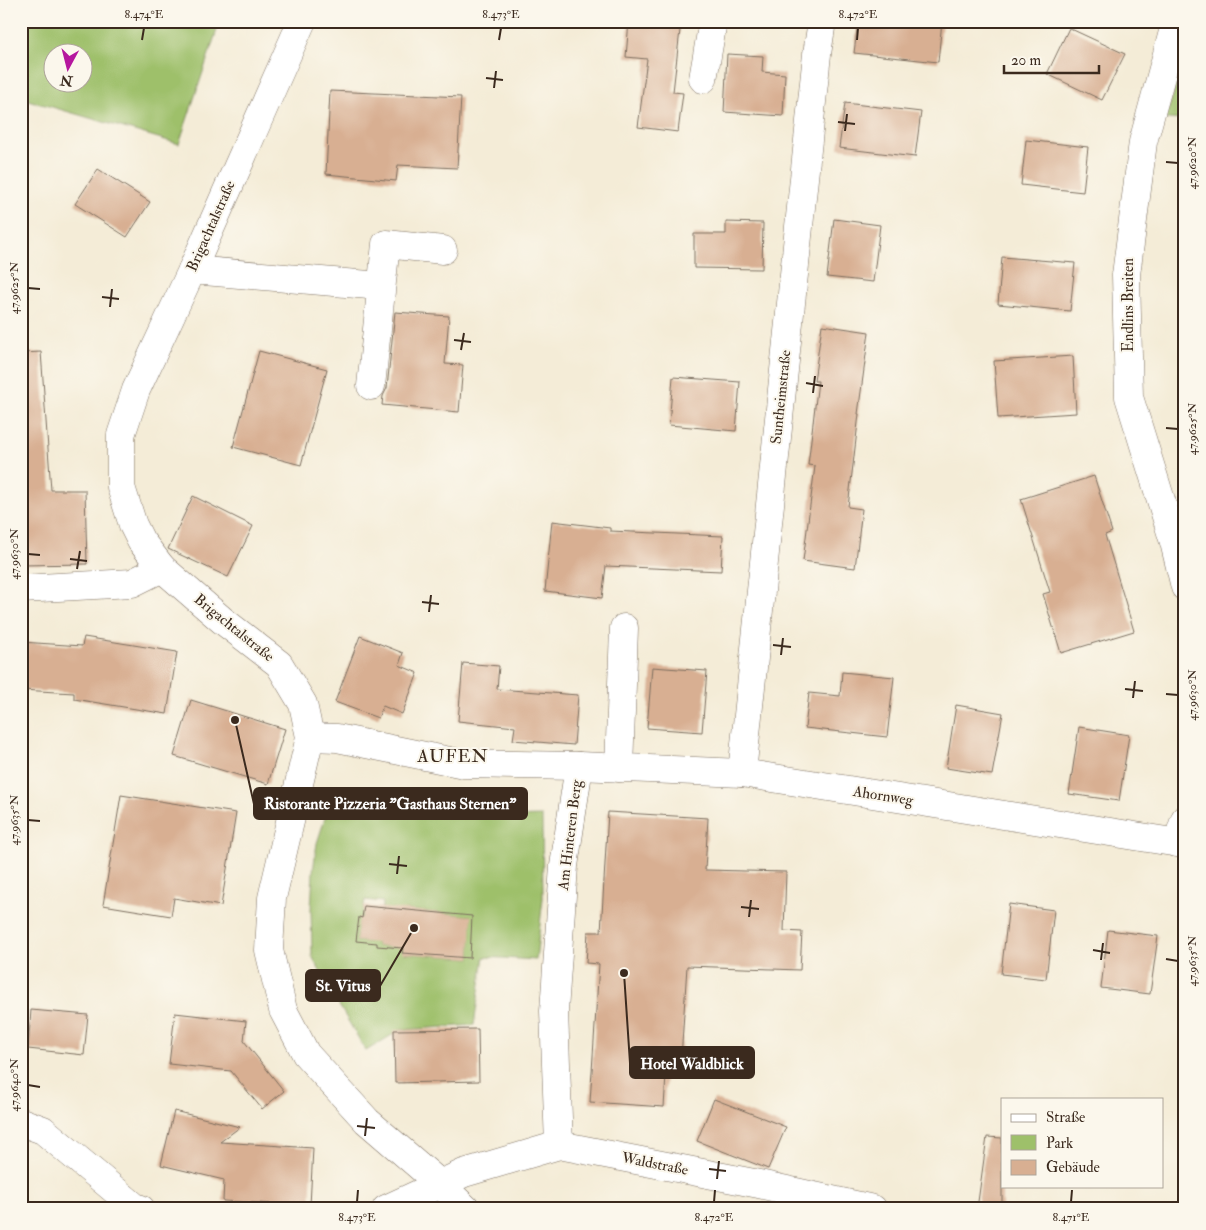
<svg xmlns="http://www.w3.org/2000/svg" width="1206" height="1230" font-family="'IM FELL Double Pica',serif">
<rect width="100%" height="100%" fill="#fbf7ec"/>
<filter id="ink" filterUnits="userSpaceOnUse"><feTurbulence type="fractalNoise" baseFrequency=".02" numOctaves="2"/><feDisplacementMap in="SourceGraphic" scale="10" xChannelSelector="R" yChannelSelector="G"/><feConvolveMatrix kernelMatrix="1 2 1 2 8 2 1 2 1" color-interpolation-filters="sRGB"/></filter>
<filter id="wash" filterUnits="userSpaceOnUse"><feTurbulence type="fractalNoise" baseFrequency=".0096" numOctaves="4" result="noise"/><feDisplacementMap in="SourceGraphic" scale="20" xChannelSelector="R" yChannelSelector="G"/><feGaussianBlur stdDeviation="1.12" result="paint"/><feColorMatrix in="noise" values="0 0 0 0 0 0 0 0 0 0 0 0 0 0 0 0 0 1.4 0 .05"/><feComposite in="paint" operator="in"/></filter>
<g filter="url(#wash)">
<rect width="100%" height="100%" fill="#f4ecd7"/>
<g fill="#9ec06a" stroke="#6c7544" fill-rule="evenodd">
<path d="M21,21h199l-41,123 -158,-46zM52,52h30v30h-30z"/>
<polygon points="1185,58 1185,120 1165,119"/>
<path d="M329,806l175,11 38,-1 1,82 -7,62 -52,-3 -10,68 -74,5 -34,21 -36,-61 -18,-34 -1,-47 2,-38 4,-28zM365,900l18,2 -1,13 24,-5 65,6 -1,42 -67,-5v-7l-13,1 -13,-1v-5l-10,1 -11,-1 4,-24 2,1z"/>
</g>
<g id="blocks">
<g fill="#d8af92">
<polygon points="629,21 681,21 673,92 683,93 678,132 638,127 647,59 626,57"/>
<polygon points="858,21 942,21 938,62 854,53"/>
<polygon points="1069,28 1125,54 1102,100 1047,74"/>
<polygon points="727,54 763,56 762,72 785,74 783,116 724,112"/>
<polygon points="330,91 461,97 457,168 398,165 396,181 326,174"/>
<polygon points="845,103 921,112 915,157 839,148"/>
<polygon points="1026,140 1088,147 1083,192 1021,185"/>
<polygon points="98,169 150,202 127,237 75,204"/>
<polygon points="834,219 880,225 873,282 827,277"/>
<polygon points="726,222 763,223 762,269 694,268 694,234 726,234"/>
<polygon points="1002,257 1075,263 1070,311 998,304"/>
<polygon points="395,312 449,316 445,364 463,365 459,412 382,405 383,396 387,388"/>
<polygon points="822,325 869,332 858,414 859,414 848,507 862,509 855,568 803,561 815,466 808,465 818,381 814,381"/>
<polygon points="259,351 327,369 301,465 233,447"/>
<polygon points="41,352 51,490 85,490 87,564 21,565 21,353"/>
<polygon points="1073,356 1076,413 998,418 994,361"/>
<polygon points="673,377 740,382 736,431 669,425"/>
<polygon points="1094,476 1112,532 1105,535 1134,631 1061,653 1043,594 1050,592 1021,499"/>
<polygon points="193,496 253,526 228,577 168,549"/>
<polygon points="552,521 610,528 610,531 723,536 721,571 606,566 602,598 545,591"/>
<polygon points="360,636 403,653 399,665 418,673 402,714 383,706 378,718 335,702"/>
<polygon points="84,637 177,652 167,714 74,699 74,693 21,690 21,642 82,646"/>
<polygon points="463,663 499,666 497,689 578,695 574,745 513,740 515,727 458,721"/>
<polygon points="652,667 707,671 702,732 647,728"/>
<polygon points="842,672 894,677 887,737 805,728 809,693 840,696"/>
<polygon points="191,700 285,729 268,784 174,756"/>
<polygon points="956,705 1003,713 992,775 946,768"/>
<polygon points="1079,727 1129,735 1119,801 1069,794"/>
<polygon points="121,795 236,813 221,906 174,898 171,916 103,905"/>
<polygon points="608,812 708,818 705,870 786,872 784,931 802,932 800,970 687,966 681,1059 667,1059 664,1107 590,1102 599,964 586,963 588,932 601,932"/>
<polygon points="1009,904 1054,910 1046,979 1001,974"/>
<polygon points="364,906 472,916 470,958 402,953 403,948 377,946 377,943 356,941 359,917 362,918"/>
<polygon points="1108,930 1158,936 1150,994 1101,988"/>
<polygon points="31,1010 88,1015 84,1055 28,1049"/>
<polygon points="175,1013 246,1021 244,1041 284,1091 262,1109 231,1071 169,1064"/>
<polygon points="478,1029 479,1081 395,1083 394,1030"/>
<polygon points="714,1099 786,1127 768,1169 697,1141"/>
<polygon points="174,1111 240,1127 220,1142 313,1148 310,1206 223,1201 224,1180 161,1165"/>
<polygon points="987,1137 1002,1138 1002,1209 977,1209"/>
</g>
</g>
</g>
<g filter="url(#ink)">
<use href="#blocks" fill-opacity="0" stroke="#7c6e5f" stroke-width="1"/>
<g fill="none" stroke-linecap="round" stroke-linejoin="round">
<g stroke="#7c6e5f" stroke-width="29">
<g id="minor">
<polyline points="302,21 192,270 136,390 121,435 121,487 133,525 141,541 162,568 222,620 279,664 303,704 310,737 272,898 269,950 283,1010 306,1054 367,1121 440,1184 466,1209"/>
<polyline points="1176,21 1143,142 1126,275 1129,397 1174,542 1185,587"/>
<polyline points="703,79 713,21"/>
<polyline points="192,270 381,286"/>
<polyline points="371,386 386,244 443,250"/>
<polyline points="21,589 132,583 162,568"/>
<polyline points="310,737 337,738 464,764 579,766 742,773 1185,844"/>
<polyline points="619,768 624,628"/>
<polyline points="742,773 817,54 822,21"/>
<polyline points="1177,843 1185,819"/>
<polyline points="21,1122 43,1130 135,1207 141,1209"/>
<polyline points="559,1145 554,1011 564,866 579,766"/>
<polyline points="386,1209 464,1173 559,1145 759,1184 873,1209"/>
</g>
</g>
<use href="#minor" stroke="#fff" stroke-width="28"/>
</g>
</g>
<path fill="none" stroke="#3b2a1e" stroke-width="2" d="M142,40l2,-12M499,40l2,-12M857,40l1,-12M486,78l17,2M494,88l2,-17M838,122l17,2M845,131l2,-17M1166,162l12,1M28,288l12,1M102,297l17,2M110,307l2,-18M454,340l17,2M461,350l3,-17M806,383l17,3M813,393l2,-17M1166,428l12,1M28,554l12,1M70,559l17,2M77,569l3,-18M422,602l17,2M429,612l2,-17M773,645l18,2M781,655l2,-17M1125,689l18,2M1166,694l12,1M1133,698l2,-17M28,820l12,1M389,864l18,2M397,874l2,-18M741,907l18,2M749,917l2,-17M1093,950l17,3M1166,959l12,2M1101,960l2,-17M28,1085l12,2M357,1126l18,2M365,1136l2,-18M709,1169l17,2M717,1179l2,-18M357,1202l1,-12M714,1202l1,-12M1071,1202l1,-12"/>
<g text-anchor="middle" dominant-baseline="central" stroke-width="4" stroke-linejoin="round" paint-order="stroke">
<g font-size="15" fill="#3b2a1e" stroke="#fbf7ec">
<text transform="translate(211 226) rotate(-66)">Brigachtalstraße</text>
<text transform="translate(1128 305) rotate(-90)">Endlins Breiten</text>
<text transform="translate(781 397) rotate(-84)">Suntheimstraße</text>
<text transform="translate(234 628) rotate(39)">Brigachtalstraße</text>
<text transform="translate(883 796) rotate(9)">Ahornweg</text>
<text transform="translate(570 835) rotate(-83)">Am Hinteren Berg</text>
<text transform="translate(655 1164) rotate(11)">Waldstraße</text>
</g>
<g font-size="18" letter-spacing="1" fill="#3b2a1e" stroke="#fbf7ec">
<text x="453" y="756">AUFEN</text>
</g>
</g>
<path fill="none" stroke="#3b2a1e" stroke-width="2" d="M235 720L254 804M414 928L380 986M624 973L630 1063"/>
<g fill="#3b2a1e" stroke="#fbf7ec" stroke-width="2">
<circle cx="235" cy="720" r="5"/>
<circle cx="414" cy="928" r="5"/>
<circle cx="624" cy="973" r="5"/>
</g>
<g fill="#3b2a1e" stroke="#3b2a1e" stroke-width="2">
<rect x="254" y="788" width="273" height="31" rx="5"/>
<rect x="306" y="970" width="74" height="31" rx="5"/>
<rect x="630" y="1047" width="124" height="31" rx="5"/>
</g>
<g font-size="16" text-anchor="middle" font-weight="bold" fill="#fff">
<text x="390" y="809">Ristorante Pizzeria "Gasthaus Sternen"</text>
<text x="343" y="991">St. Vitus</text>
<text x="692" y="1069">Hotel Waldblick</text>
</g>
<rect width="1206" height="1230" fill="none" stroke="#fbf7ec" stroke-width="55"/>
<rect x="1001" y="1098" width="162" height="90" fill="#fbf7ec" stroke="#aea59a"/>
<rect x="1011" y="1114" width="25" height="8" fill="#ffffff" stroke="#aea59a"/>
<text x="1046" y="1122" font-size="15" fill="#3b2a1e">Straße</text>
<rect x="1011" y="1135" width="25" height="15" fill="#9ec06a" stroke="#aea59a"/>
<text x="1046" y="1148" font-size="15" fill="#3b2a1e">Park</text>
<rect x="1011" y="1160" width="25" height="15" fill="#d8af92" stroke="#aea59a"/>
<text x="1046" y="1172" font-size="15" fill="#3b2a1e">Gebäude</text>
<g transform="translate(68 68) rotate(187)"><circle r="24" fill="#fbf7ec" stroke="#aea59a"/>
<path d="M0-4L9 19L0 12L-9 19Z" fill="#b5179e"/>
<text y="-8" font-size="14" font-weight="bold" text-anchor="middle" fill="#3b2a1e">N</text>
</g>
<path d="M1004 65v8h95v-8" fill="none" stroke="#3b2a1e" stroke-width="2.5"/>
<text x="1011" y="65" font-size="15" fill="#3b2a1e" stroke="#fbf7ec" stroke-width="4" paint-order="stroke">20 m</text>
<rect x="28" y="28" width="1150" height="1174" fill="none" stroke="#3b2a1e" stroke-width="2"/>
<g font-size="12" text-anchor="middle" fill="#3b2a1e">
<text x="144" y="18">8.474°E</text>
<text x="501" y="18">8.473°E</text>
<text x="858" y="18">8.472°E</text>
<text transform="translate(1192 163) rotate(-90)" y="4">47.9620°N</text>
<text transform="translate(14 288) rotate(-90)" y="4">47.9625°N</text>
<text transform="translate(1192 429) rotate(-90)" y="4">47.9625°N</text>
<text transform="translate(14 554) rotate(-90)" y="4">47.9630°N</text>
<text transform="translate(1192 695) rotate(-90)" y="4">47.9630°N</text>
<text transform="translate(14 820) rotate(-90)" y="4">47.9635°N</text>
<text transform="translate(1192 961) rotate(-90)" y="4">47.9635°N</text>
<text transform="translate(14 1085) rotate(-90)" y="4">47.9640°N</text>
<text x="357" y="1221">8.473°E</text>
<text x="714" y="1221">8.472°E</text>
<text x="1071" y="1221">8.471°E</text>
</g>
</svg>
